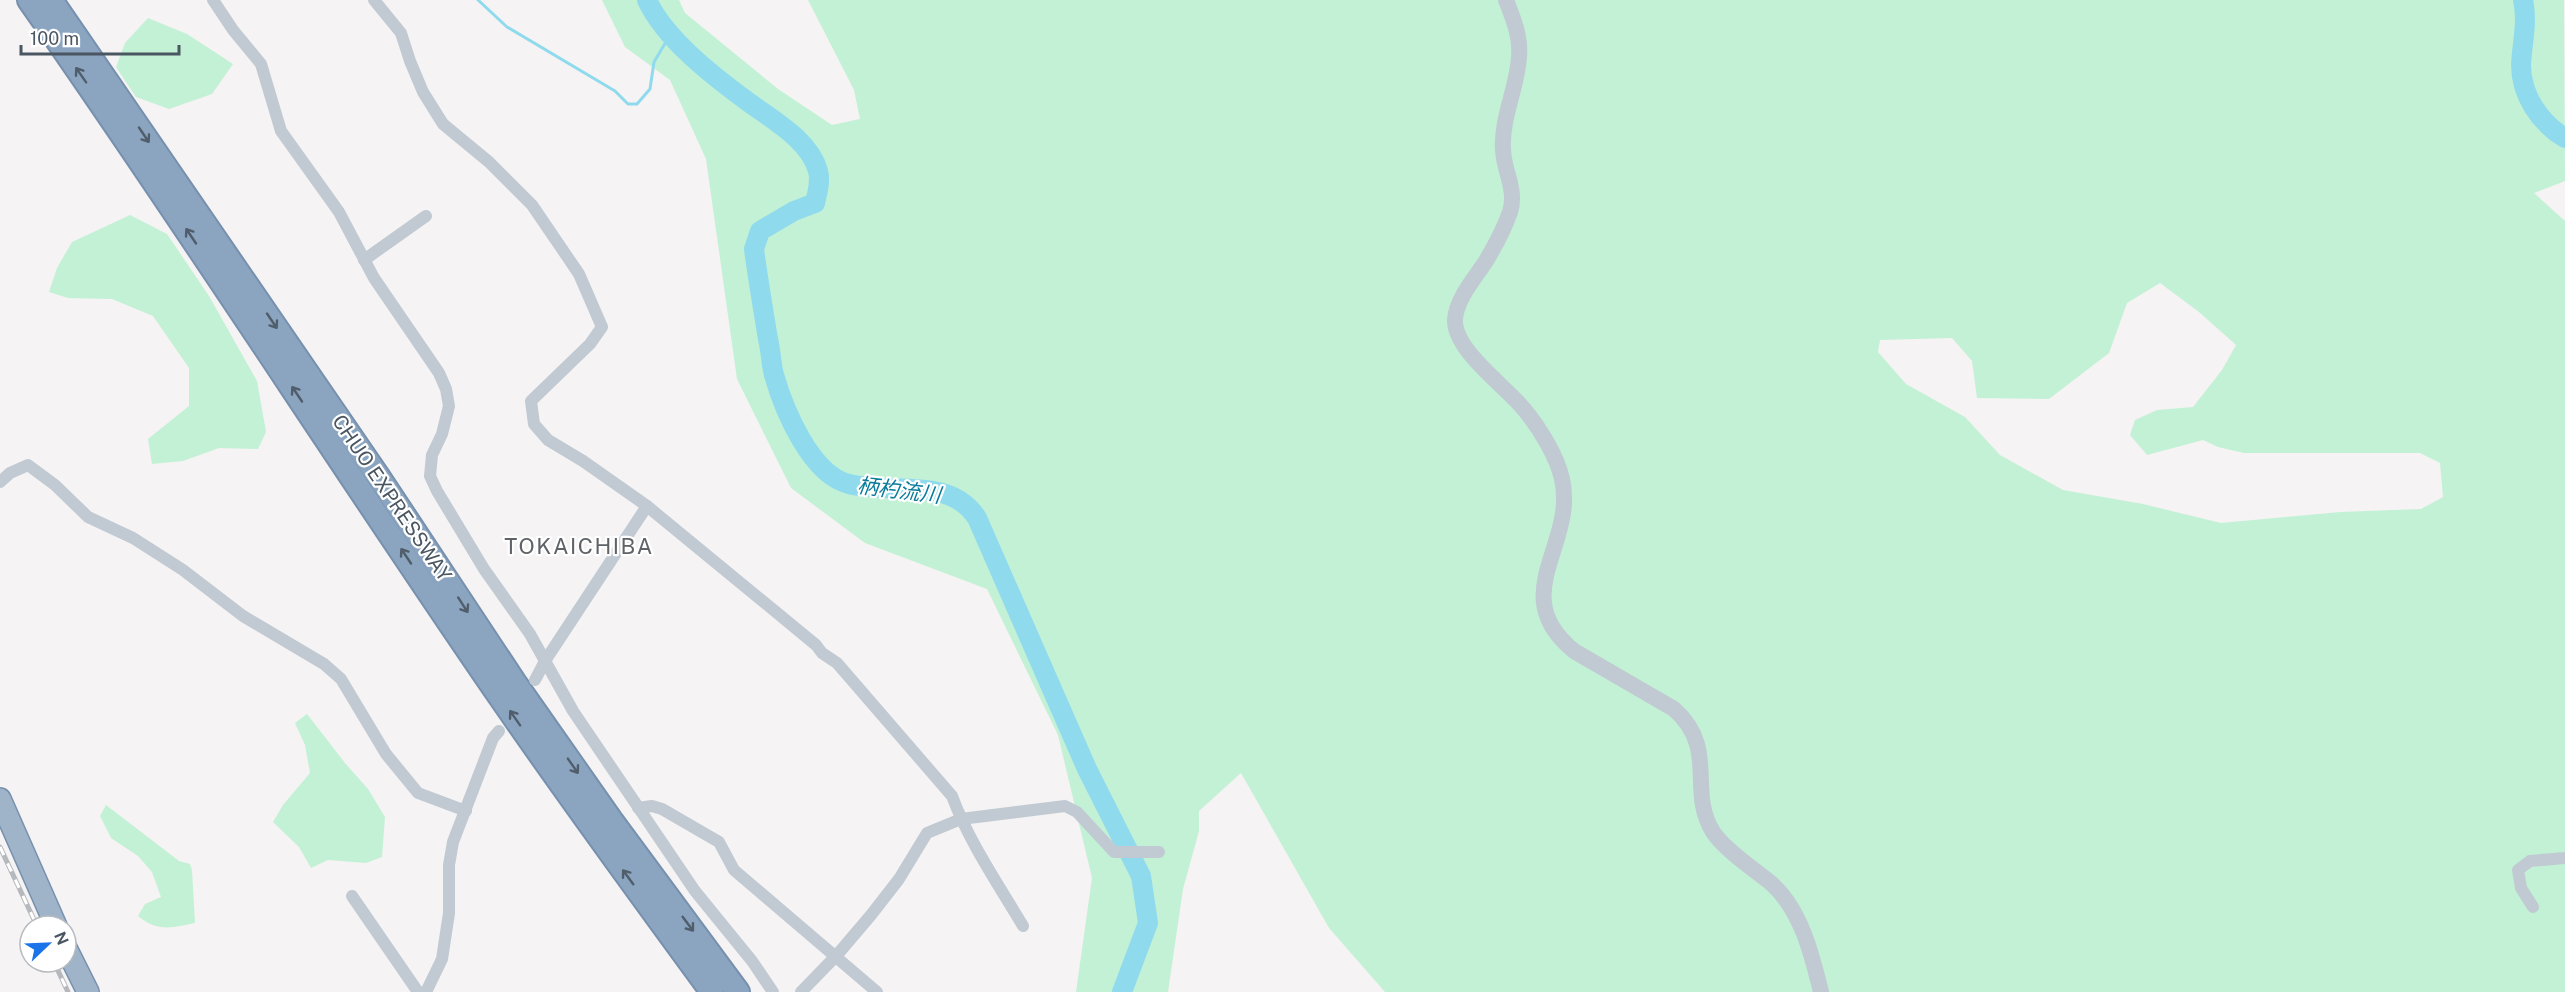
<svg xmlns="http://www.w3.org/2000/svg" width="2565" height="992" font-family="'Public Sans','Noto Sans JP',sans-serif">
<rect width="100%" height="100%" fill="#f5f3f3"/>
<g fill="#c3f1d5" fill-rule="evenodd">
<path d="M602,0h77l6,13 93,76 54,36 28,-6 -6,-29 -46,-90h1756l1,181 -31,12 31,28v771h-1180l-56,-64 -88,-155 -42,38v20l-16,58 -15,103h-92l16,-114 -34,-143 -71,-146 -122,-46 -74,-55 -54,-109 -31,-220 -36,-79 -45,-33zM2160,283l39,29 37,33 -14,25 -29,37 -36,3 -22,10 -5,15 17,20 56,-15 15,7 26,6h176l20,10 3,34 -22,12 -81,3 -119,11 -78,-19 -80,-14 -63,-35 -35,-38 -59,-33 -28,-32 2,-12 72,-2 20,23 5,37 72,1 60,-46 18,-50z"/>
<polygon points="148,18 187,34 233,64 212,94 169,109 136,97 116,67 125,43"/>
<polygon points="130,215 167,234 209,296 257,381 266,432 258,449 219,448 183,461 152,464 148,439 189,406 189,368 153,316 112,299 68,298 49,292 57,268 72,242"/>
<polygon points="307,714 345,763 368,789 385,817 382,857 366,863 328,860 311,868 299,847 273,822 283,805 310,773 305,745 295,723"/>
<path d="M106,805l73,56 11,3 2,6 3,53c-25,5 -37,9 -57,-7l7,-12 16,-7 -9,-25 -14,-16 -27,-18 -11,-22z"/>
</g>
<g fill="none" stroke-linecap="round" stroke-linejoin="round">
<polyline stroke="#90daee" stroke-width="3" points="478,0 507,27 615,91 628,104 637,104 650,89 654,62 670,35"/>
<g stroke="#90daee" stroke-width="20">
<path d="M647,0c18,39 66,76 100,101 24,18 63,39 71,70 3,10 -1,23 -3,32l-21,8 -34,20 -6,18c4,30 9,60 14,90 3,12 3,25 6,36 10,35 37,100 75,109 42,11 100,-9 128,34l110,251 54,107 7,47 -26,69"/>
<path d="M2523,0c5,22 -1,43 -2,65 0,30 19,58 44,73"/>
</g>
<g stroke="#7690ad" stroke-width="24">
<g id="trunk">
<polyline points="0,799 56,926"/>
<polyline points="66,948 88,992"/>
</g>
</g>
<g stroke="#7690ad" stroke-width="26">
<g id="motorway">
<path d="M29,0c161,229 312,466 471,697 69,100 140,197 212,295"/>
<polyline points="51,0 378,476 515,683 611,820 738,992"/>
</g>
</g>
<g stroke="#c1cad2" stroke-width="12">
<polyline points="213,0 233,30 261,64 281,131 339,212 374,278 439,373 446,389 449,406 442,434 432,455 430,476 437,491 484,569 530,634 573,711 695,891 752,961 773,992"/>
<path d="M374,0l27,33 9,28 13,31 20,32 46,38 43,43 47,69 23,53 -12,17 -59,57 3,23 14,16 35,21 64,45 169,139 6,8 15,10 115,133c17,46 46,88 71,130"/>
<polyline points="364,260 426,216"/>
<polyline points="0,482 10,473 28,465 55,485 88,517 133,538 183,570 243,616 324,664 341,679 386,754 418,793 466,811"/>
<polyline points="535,680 545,661 647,506"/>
<polyline points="638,808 652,806 662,809 719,842 734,870 877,992"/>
<polyline points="352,896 418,992"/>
<polyline points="2533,907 2521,888 2518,870 2530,861 2565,858"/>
<polyline points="426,992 442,959 449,913 449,865 453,842 493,738 499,731"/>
<polyline points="801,992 837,955 871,915 899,879 927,833 961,819 1065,806 1077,812 1114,852 1159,852"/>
</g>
<path stroke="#c1cad2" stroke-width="16" d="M1506,0c7,18 15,37 13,57 -2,32 -18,61 -16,93 1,22 14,40 7,62 -6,17 -15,34 -24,49 -11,17 -30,38 -31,59 -1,30 50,66 68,88 16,19 34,48 39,71 15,66 -57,116 12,172l100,58c45,40 13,82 39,123 12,18 42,38 59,52 29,26 40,71 49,108"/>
<use href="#trunk" stroke="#9fb4c9" stroke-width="21"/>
<use href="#motorway" stroke="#8ba5c1" stroke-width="22"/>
<g stroke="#b5b8bd" stroke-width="5">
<g id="rail">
<polyline points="0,847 37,926"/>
<polyline points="54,962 68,992"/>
</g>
</g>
<use href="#rail" stroke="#fff" stroke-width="3" stroke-dasharray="9" stroke-linecap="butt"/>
</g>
<defs><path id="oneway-shaft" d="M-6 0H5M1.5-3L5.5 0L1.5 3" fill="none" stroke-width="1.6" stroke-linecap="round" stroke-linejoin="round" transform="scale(1.5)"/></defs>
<g stroke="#505e6b">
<use href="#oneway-shaft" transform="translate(81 75) rotate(-125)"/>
<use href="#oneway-shaft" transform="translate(144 135) rotate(56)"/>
<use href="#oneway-shaft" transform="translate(191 236) rotate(-124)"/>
<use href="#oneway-shaft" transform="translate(272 321) rotate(56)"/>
<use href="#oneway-shaft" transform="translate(297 394) rotate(-124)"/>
<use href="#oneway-shaft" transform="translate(406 556) rotate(-124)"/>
<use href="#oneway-shaft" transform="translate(463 605) rotate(57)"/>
<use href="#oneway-shaft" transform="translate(515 718) rotate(-125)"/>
<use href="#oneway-shaft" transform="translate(573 766) rotate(55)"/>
<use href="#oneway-shaft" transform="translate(628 877) rotate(-126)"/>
<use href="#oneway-shaft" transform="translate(688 924) rotate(53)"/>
</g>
<g text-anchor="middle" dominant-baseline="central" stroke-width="4.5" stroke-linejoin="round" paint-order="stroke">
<g font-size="20" fill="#4a5661" stroke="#fff">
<text transform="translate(392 498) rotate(56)">CHUO EXPRESSWAY</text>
</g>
<g font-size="21" font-style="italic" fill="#0c7c9b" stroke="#fff">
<text transform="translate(899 490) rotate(7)">柄杓流川</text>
</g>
<g font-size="22" letter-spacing="1.5" fill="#5f6368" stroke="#fff">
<text x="579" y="546">TOKAICHIBA</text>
</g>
</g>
<g transform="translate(48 944) rotate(67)"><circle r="28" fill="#ffffff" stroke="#b7bbc0" stroke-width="1.5"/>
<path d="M0-4.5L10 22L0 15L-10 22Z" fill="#1a73e8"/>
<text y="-9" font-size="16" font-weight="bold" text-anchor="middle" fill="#4a5661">N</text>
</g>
<path d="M21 45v9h158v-9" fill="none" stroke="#4a5661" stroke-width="3"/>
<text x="30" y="45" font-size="18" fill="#4a5661" stroke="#ffffff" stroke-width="4.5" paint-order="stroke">100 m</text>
</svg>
